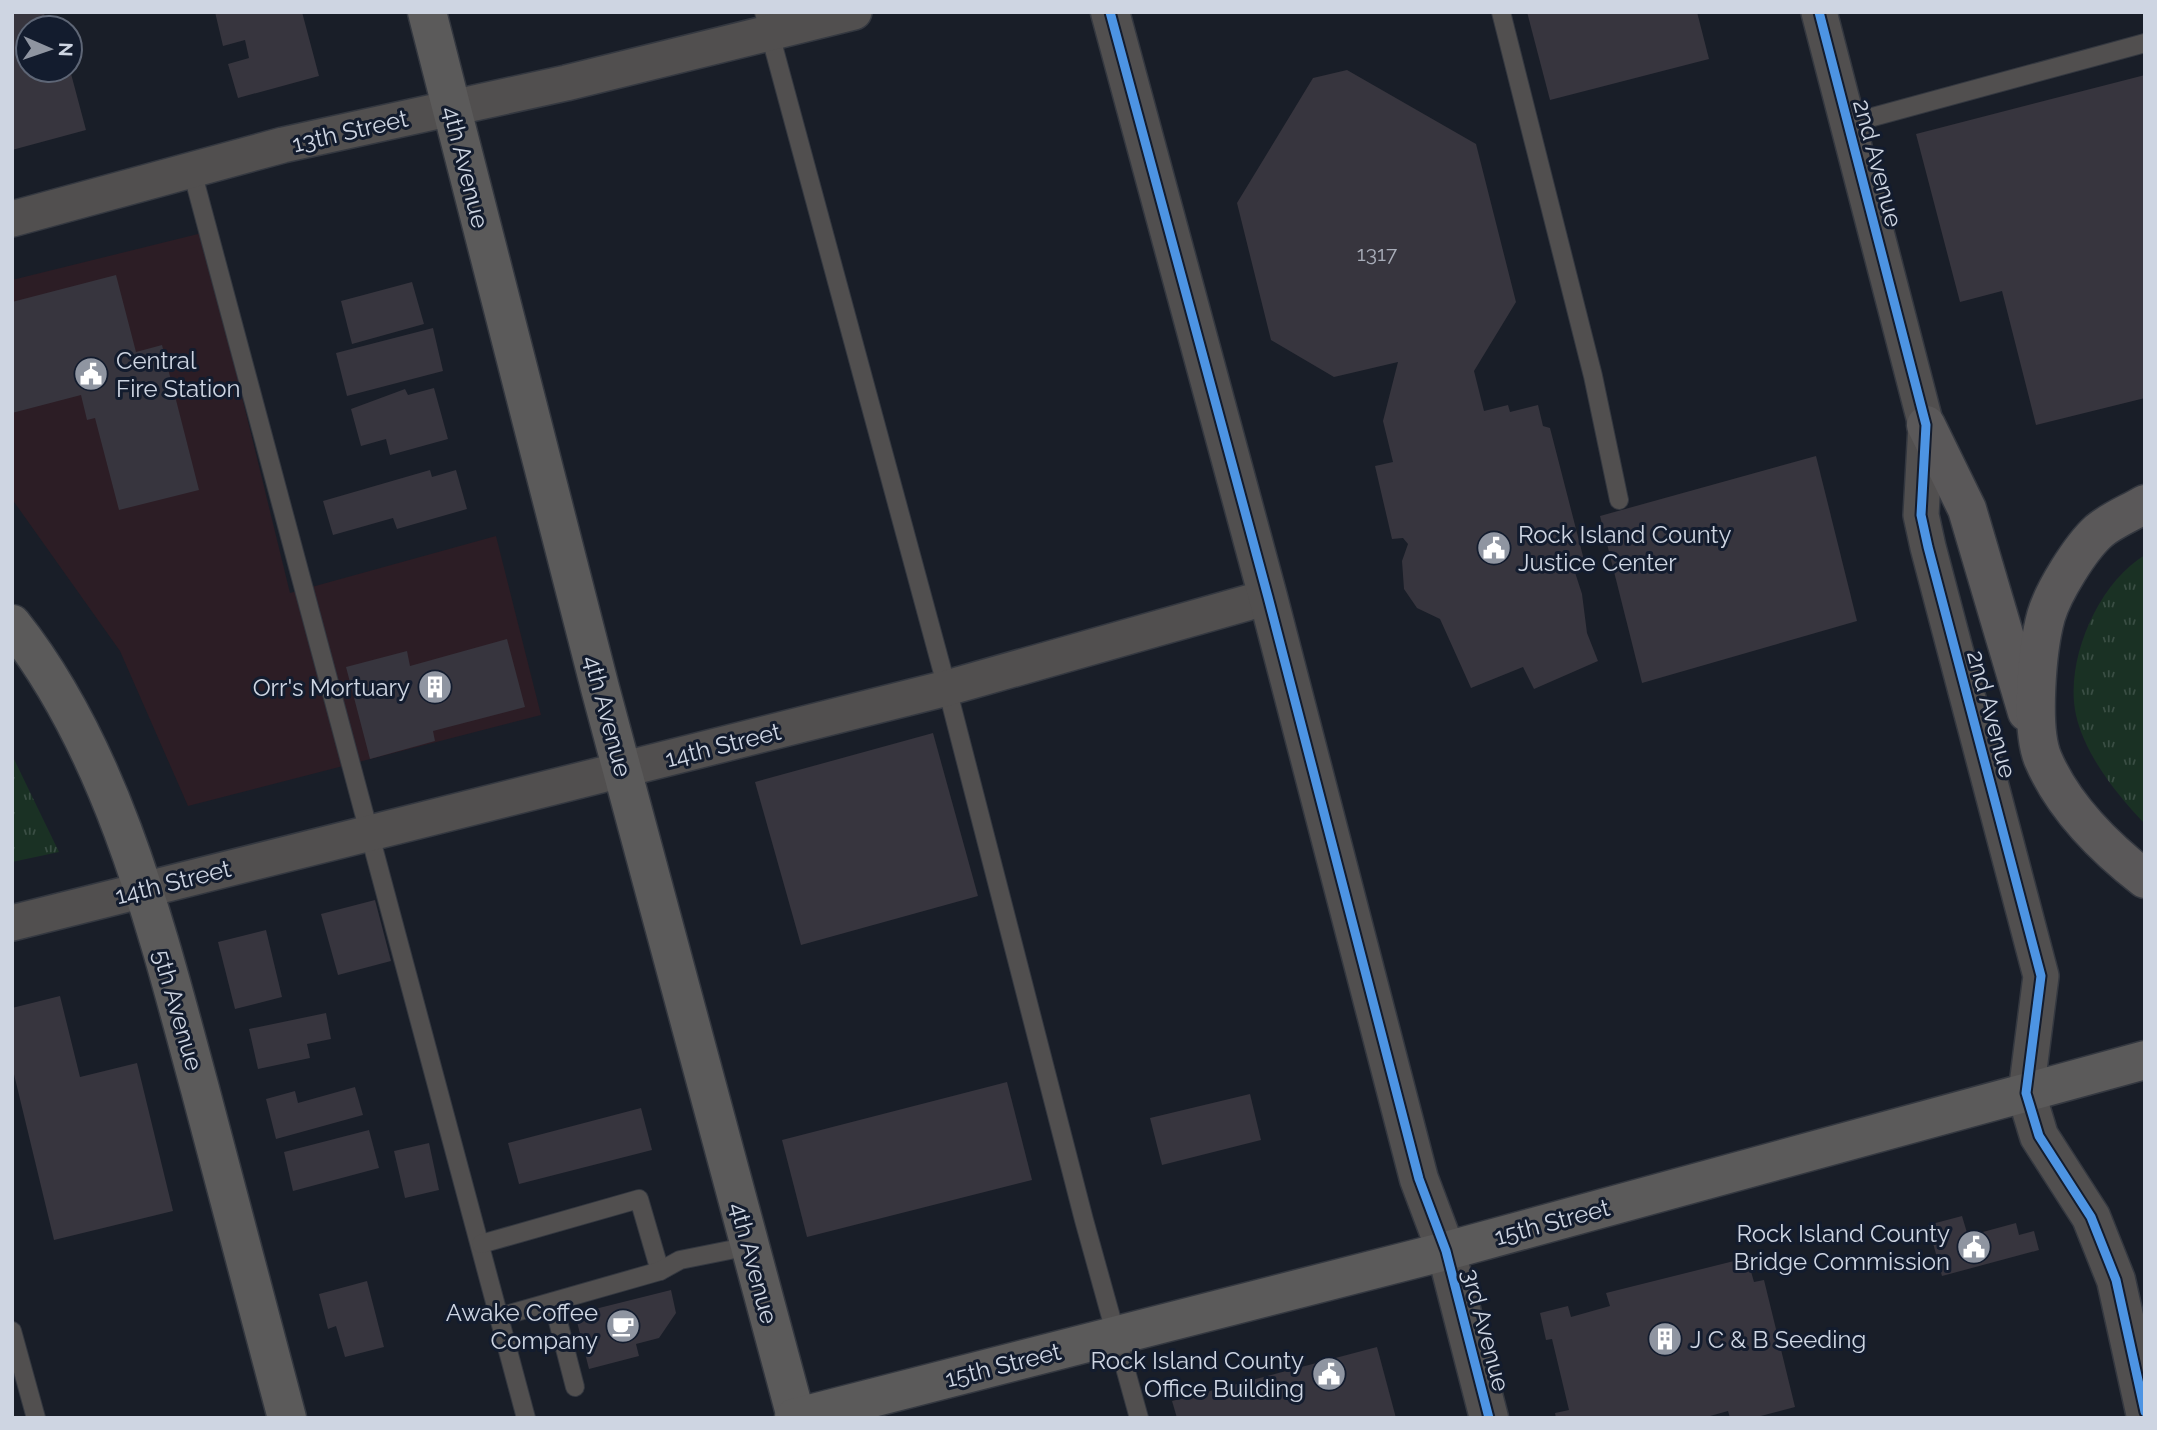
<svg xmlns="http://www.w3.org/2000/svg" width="2157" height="1430" font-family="Raleway,sans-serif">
<defs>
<pattern id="park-tufts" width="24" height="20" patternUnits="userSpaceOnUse" patternTransform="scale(1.75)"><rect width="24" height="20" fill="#1a3124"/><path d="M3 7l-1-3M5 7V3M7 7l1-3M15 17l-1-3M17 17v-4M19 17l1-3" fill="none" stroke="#3a4e44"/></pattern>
</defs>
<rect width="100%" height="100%" fill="#191e28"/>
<polygon fill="#2c1d25" points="202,233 290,593 496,536 541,715 188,806 120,651 12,499 12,280"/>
<g fill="url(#park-tufts)">
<path d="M2145,555v269c-28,-29 -60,-69 -69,-109 -12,-54 22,-132 69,-160z"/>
<polygon points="12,755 59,852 12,862"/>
</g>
<g fill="#37353e">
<polygon points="12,12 44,12 45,19 56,16 59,28 28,28 28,70 70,70 86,130 12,150"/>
<polygon points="215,12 302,12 319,76 238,98 228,64 249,58 245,40 223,46"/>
<polygon points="1527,12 1697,12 1709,59 1550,100"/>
<polygon points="1347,70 1476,144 1516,302 1474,371 1484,411 1508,405 1510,412 1538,405 1543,426 1550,428 1584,560 1572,563 1582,594 1587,633 1598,661 1534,689 1523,667 1471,688 1440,619 1417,608 1404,589 1402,561 1408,544 1403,538 1392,539 1375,466 1393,462 1383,421 1398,362 1334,377 1271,340 1237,203 1313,78"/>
<polygon points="2145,75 2145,398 2036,425 2002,291 1960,302 1916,134"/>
<polygon points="116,275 136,352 162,345 199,490 119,510 95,418 87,420 81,395 12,413 12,302"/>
<polygon points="412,282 424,324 352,344 341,301"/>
<polygon points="433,328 443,371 347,396 336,353"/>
<polygon points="434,388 448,439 390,455 386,439 361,446 351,409 405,389 408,395"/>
<polygon points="1816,456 1857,621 1642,683 1600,516"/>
<polygon points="430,470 432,477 456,470 467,509 397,529 393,518 333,535 323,501"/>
<polygon points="507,639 525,707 433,731 435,741 370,759 346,667 407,651 410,666"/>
<polygon points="933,733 978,896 801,945 755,782"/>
<polygon points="375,900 391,961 338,975 321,914"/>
<polygon points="266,930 282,997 235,1009 218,942"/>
<polygon points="60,996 80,1077 137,1063 173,1211 54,1240 12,1066 12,1008"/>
<polygon points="326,1013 331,1039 307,1044 310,1058 258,1069 249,1029"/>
<polygon points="1007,1082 1032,1180 807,1237 782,1140"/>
<polygon points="355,1087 363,1115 276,1139 266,1099 295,1091 298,1103"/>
<polygon points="1250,1094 1261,1140 1162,1165 1150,1118"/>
<polygon points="641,1108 652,1150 519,1184 508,1143"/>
<polygon points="369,1130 379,1168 293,1191 284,1152"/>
<polygon points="429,1143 439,1190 405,1198 394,1151"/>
<polygon points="1962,1216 1968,1236 2016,1223 2019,1235 2034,1231 2039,1250 1942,1276 1928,1225"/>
<polygon points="1738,1260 1750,1268 1754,1282 1764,1280 1795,1407 1753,1418 1730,1418 1728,1411 1703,1418 1556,1418 1555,1413 1569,1410 1552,1339 1546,1340 1540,1313 1568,1306 1571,1317 1610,1306 1606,1293"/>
<polygon points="367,1281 384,1347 345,1357 336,1326 328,1329 319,1294"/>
<polygon points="671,1290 676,1313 659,1338 636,1344 639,1356 589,1369 575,1314"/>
<polygon points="1377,1347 1396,1418 1177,1418 1172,1401"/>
</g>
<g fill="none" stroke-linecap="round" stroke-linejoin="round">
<g stroke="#343840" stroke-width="20">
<g id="service">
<polyline points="764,12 947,688 1084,1220 1139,1418"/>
<polyline points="1501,12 1593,376 1619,500"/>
<polyline points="1847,124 2145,43"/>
<polyline points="192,171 526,1418"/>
<polyline points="481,1244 639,1199 660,1271"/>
<polyline points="553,1302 575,1387"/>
<polyline points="499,1317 660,1271 680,1260 750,1246"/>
<polyline points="12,1331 36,1418"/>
</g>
</g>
<g stroke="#343840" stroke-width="38">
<g id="minor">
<polyline points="1819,12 1926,425 1921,515 1928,547 2041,976 2026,1093"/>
<polyline points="12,219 283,145 566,83 854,12"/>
<polyline points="12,923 947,688 1268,597"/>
</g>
</g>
<g stroke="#343840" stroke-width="41">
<g id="tertiary">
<polyline points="1110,12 1268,597 1419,1179 1446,1251 1489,1418"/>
<polyline points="2026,1093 2039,1136 2091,1217 2116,1280 2145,1412"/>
</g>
</g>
<g stroke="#343840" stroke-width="41">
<g id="primary">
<polyline points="427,12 600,688 796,1417"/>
<path d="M12,624c102,128 146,310 188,465 29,110 58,219 87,329"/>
<polyline points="794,1418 1446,1251 2145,1060"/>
</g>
</g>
<g stroke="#343840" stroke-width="41">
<g id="trunk">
<polyline points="1926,425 1967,509 2027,712"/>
<path d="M2145,504c-15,9 -33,16 -46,27 -19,17 -46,61 -53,85 -9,33 -16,112 -3,143 20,47 62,89 102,120"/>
</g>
</g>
<use href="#service" stroke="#514f4f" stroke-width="18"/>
<use href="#minor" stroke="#514f4f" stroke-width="35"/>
<use href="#tertiary" stroke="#514f4f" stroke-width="38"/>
<use href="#primary" stroke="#5b5a5a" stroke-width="38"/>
<use href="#trunk" stroke="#5a5859" stroke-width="38"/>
<g stroke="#131c2e" stroke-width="13">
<g id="cycleway">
<polyline points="1110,12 1268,597 1419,1179 1446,1251 1489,1418"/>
<polyline points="1819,12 1926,425 1921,515 1928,547 2041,976 2026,1093 2039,1136 2091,1217 2116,1280 2145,1412"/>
</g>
</g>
<use href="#cycleway" stroke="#4d94e3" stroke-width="9"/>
</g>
<defs>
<g id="civic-disc" transform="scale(1.75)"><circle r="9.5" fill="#8f95a1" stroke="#131c2e"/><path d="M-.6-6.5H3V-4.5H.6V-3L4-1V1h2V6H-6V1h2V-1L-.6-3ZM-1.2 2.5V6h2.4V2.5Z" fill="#fff"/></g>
<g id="building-disc" transform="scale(1.75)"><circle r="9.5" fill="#8f95a1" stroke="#131c2e"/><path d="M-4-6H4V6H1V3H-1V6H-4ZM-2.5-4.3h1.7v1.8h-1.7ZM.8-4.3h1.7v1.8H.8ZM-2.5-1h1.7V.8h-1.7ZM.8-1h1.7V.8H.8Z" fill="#fff"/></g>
<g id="cafe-disc" transform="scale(1.75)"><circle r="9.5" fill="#8f95a1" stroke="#131c2e"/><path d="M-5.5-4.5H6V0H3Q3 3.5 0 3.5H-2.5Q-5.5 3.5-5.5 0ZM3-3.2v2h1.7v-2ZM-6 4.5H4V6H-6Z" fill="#fff"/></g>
</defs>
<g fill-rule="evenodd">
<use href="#civic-disc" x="91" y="374"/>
<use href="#civic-disc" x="1494" y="548"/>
<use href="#building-disc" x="435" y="687"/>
<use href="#civic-disc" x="1974" y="1247"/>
<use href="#cafe-disc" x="623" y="1326"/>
<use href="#building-disc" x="1665" y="1339"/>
<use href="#civic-disc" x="1329" y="1374"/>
</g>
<g text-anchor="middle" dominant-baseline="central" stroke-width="6" stroke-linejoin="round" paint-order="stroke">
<g font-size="21" fill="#a8adb9">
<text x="1377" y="253">1317</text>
</g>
<g font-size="24" fill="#ced5e2" stroke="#131c2e">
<text transform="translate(350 131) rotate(-13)">13th Street</text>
<text transform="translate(1878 163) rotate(75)">2nd Avenue</text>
<text transform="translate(466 167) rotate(76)">4th Avenue</text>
<text transform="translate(1992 714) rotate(75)">2nd Avenue</text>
<text transform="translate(608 716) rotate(75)">4th Avenue</text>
<text transform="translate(723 745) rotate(-14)">14th Street</text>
<text transform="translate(173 882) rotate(-14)">14th Street</text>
<text transform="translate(178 1010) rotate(74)">5th Avenue</text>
<text transform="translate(1552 1222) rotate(-15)">15th Street</text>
<text transform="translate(754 1263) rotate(75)">4th Avenue</text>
<text transform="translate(1486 1330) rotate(75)">3rd Avenue</text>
<text transform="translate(1003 1365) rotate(-14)">15th Street</text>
</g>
<g font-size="24" fill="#ced5e2" stroke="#131c2e" text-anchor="end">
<text x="116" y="360" text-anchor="start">Central<tspan x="116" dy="28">Fire Station</tspan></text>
<text x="1518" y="534" text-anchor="start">Rock Island County<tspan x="1518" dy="28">Justice Center</tspan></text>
<text x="410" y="687">Orr's Mortuary</text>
<text x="1950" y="1233">Rock Island County<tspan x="1950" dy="28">Bridge Commission</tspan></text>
<text x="598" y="1312">Awake Coffee<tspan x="598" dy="28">Company</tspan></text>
<text x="1690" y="1339" text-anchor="start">J C &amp; B Seeding</text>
<text x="1304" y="1360">Rock Island County<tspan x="1304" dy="28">Office Building</tspan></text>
</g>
</g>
<rect width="2157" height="1430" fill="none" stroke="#ced5e2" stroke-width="28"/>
<g transform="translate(49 49) rotate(92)"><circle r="33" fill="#131c2e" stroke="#5e6676" stroke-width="2"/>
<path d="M0-5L12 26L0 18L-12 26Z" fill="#8f95a1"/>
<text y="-10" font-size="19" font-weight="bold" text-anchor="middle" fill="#ced5e2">N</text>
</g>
</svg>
